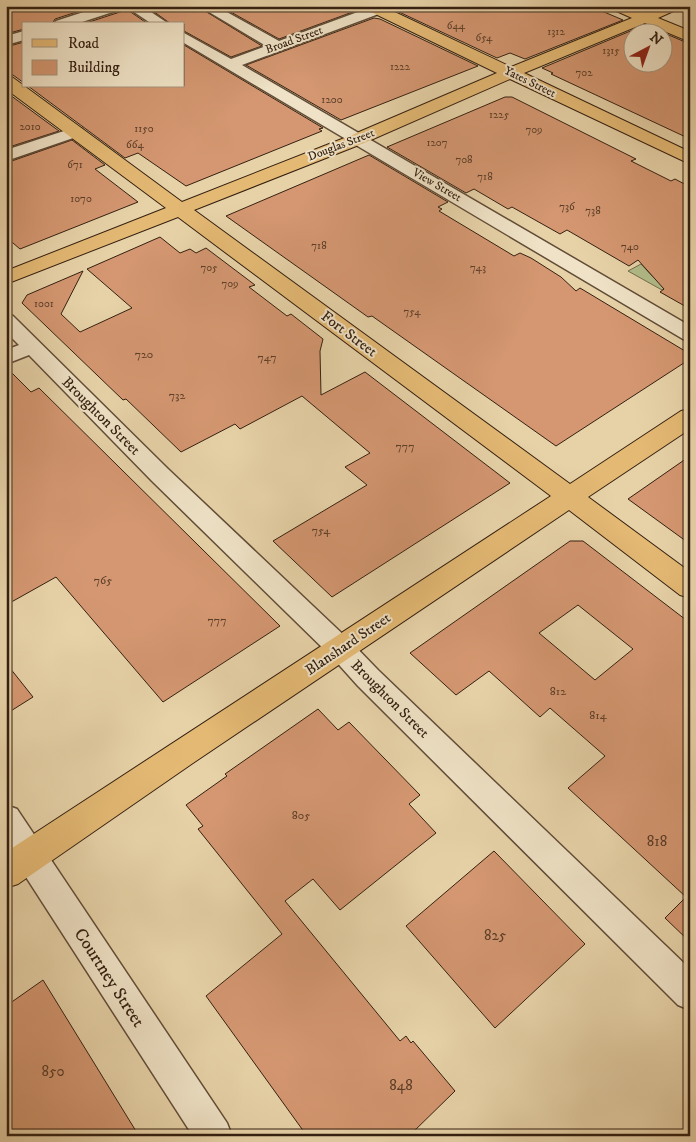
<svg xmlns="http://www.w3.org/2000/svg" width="696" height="1142" font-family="'IM FELL DW Pica',serif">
<rect width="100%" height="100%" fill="#e7d2a8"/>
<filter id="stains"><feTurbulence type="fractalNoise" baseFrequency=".004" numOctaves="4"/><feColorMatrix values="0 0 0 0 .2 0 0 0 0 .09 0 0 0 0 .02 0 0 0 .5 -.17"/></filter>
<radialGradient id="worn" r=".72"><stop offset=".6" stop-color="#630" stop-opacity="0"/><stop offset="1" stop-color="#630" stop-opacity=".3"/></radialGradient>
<polygon fill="#b2bd8a" stroke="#736e4e" points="641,264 652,276 670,286 662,290 628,271"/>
<g fill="#d49771" stroke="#342011" fill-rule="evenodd">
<polygon points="6,6 95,6 55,19 52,24 24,24 24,29 6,34"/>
<polygon points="146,6 197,6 262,46 231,57 184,31 184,24 171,24"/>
<polygon points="220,6 255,6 260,9 267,6 352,6 358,10 279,39"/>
<polygon points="415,6 590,6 623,20 525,59 510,53 497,58 399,12"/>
<polygon points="125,8 148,24 83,24 123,11"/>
<polygon points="374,18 380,19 478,66 341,120 246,65"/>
<polygon points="640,27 653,32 634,32 634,62 664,62 664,33 690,44 690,139 551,74 553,73 542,68"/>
<polygon points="24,42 24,83 13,75 6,74 6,47"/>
<polygon points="184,45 323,128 319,129 322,131 186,186 138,153 125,158 28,86 184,86"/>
<polygon points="6,92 59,131 6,148"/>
<polygon points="505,97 512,97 636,159 631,161 671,181 675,179 690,187 690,309 660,292 664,289 638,260 629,266 567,230 560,234 512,207 508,209 474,189 466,193 387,147"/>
<polygon points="72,140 105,165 95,169 138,202 20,249 6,237 6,163"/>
<polygon points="369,155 448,202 438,207 442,209 439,211 514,256 520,253 531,258 561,277 576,291 580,288 690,354 690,359 556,446 372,316 368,317 226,216"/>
<polygon points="160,237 180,253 190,249 196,253 206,248 255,285 249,287 287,316 291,314 323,339 320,351 321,395 365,372 510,483 332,597 273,541 367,485 345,467 370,453 302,396 240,429 235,424 181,452 126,399 123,400 22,303 27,295 83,271 61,314 80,332 132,308 87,269"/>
<polygon points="6,367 31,392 39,388 280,626 163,702 56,577 6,605"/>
<polygon points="690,456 690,544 628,499"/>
<path d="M570,541h13l107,82v319l-25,-24 21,-21 -118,-109 37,-32 -55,-48 -10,9 -51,-46 -33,24 -46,-42zM578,605l55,44 -38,31 -56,-47z"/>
<polygon points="6,663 33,697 6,714"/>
<polygon points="318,709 338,730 349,722 420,795 409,804 436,833 340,910 313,879 285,901 400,1041 406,1036 411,1043 413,1041 455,1091 409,1136 307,1136 206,996 282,934 198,829 203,826 186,805 227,776 225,774"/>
<polygon points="494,851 585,944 495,1028 406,926"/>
<polygon points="43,980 139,1136 6,1136 6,1006"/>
</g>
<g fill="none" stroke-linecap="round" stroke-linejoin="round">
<g stroke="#614c37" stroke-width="3">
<g id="minor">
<polygon points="102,6 124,6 122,9 76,24 54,24 56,21"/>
<polygon points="125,6 142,6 169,24 152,24"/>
<polygon points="199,6 216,6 279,41 374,6 394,6 392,9 242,65 690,326 690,341 683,339 184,43 184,33 231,59 266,46"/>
<polygon points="24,31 24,40 6,45 6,36"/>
<polygon points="76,127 82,129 84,132 82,135 6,161 6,150"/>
<polygon points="6,314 13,316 168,469 350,641 378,670 690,969 690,1010 678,1005 358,686 332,657 152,481 29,355 6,364 6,350 19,345 6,332"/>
<polygon points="6,805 17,809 227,1123 232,1136 193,1136 6,846"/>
</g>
</g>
<g stroke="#342011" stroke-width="2">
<polygon id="major" points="363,6 382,6 511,67 632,18 612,9 610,6 630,6 645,12 659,6 680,6 678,9 658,18 690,31 690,42 645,23 524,73 690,152 690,164 510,79 364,143 194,210 570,484 681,411 690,409 690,429 588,497 690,572 690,598 680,595 569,510 193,763 18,884 6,888 6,852 551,496 178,217 6,284 6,271 166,208 6,89 6,76 12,77 182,202 352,135 497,73 365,9"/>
</g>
<use href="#minor" fill="#efe2c6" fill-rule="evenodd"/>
<use href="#major" fill="#e4b974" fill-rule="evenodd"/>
</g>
<g text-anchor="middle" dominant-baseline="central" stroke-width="4" stroke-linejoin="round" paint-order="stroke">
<g font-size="11" fill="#5c3e29">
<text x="456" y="26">644</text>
<text x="556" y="32">1312</text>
<text x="484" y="38">654</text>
<text x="611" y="51">1315</text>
<text x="400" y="67">1222</text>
<text x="584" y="73">702</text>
<text x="332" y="100">1200</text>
<text x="499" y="115">1225</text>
<text x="30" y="127">2010</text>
<text x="144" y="129">1150</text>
<text x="534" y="130">709</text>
<text x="437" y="143">1207</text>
<text x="135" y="145">664</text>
<text x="464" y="160">708</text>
<text x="75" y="165">671</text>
<text x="485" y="177">718</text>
<text x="81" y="199">1070</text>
<text x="567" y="207">736</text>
<text x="593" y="211">738</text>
<text x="319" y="246">718</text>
<text x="630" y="247">740</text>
<text x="209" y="268">705</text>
<text x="478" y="268">743</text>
<text x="230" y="284">709</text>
<text x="44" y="304">1001</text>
<text x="412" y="312">754</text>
</g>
<g font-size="12" fill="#342011" stroke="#efe2c6">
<text transform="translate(294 40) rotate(-20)">Broad Street</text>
<text transform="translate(530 82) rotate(26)">Yates Street</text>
<text transform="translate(341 145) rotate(-21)">Douglas Street</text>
<text transform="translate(437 185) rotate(30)">View Street</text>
</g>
<g font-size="12" fill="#5c3e29">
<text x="144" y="354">720</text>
<text x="267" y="357">747</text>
<text x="177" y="395">732</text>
<text x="405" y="446">777</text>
<text x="321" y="530">754</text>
<text x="103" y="580">765</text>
<text x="217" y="620">777</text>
<text x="558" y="691">812</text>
<text x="598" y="715">814</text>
<text x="301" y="815">805</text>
</g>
<g font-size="15" fill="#342011" stroke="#efe2c6">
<text transform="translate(349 334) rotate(37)">Fort Street</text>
<text transform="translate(101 416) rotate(45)">Broughton Street</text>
<text transform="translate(348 644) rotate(-34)">Blanshard Street</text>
<text transform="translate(390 699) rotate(45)">Broughton Street</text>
</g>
<g font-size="15" fill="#5c3e29">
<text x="657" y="841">818</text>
<text x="495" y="935">825</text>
<text x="53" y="1071">850</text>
<text x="401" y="1085">848</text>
</g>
<g font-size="18" fill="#342011" stroke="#efe2c6">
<text transform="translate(109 978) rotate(57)">Courtney Street</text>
</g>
</g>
<rect width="696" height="1142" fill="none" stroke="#e7d2a8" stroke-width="25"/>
<rect x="8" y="8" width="681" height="1127" fill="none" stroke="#342011" stroke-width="2.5"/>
<rect x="12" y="12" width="671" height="1117" fill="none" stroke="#342011"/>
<rect x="22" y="22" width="162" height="65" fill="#efe2c6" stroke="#a4947e"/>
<rect x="32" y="39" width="25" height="8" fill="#e4b974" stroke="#a4947e"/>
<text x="68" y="48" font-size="15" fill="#342011">Road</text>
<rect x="32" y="60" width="25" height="15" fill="#d49771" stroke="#a4947e"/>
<text x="68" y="72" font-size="15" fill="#342011">Building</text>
<g transform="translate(648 48) rotate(41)"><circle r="24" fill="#efe2c6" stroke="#a4947e"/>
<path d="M0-4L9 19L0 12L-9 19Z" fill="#8f2418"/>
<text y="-8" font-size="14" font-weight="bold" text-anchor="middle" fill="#342011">N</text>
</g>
<rect width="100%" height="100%" filter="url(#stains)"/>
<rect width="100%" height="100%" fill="url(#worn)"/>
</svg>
